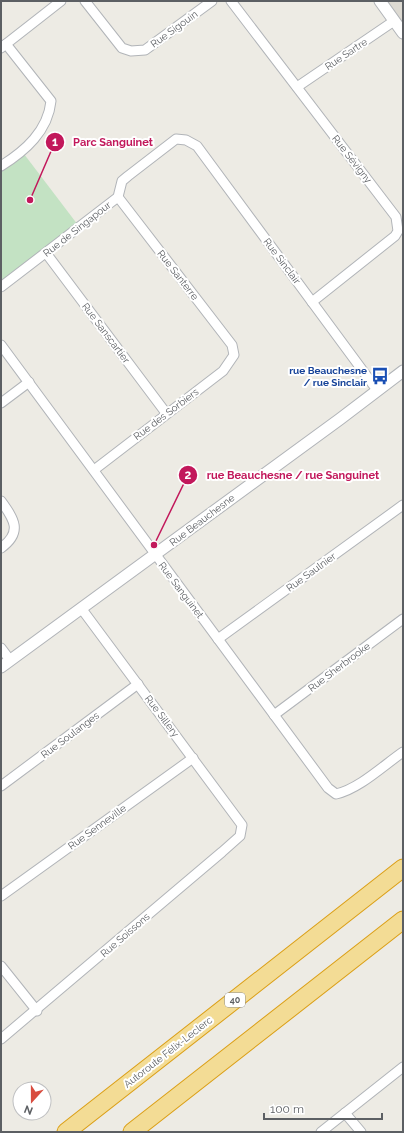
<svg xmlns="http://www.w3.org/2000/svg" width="404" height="1133" font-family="Raleway,sans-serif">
<rect width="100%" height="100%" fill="#edebe4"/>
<polygon fill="#dddad2" points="380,1 403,1 403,33"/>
<polygon fill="#c3e2c3" points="24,154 81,229 1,291 1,171"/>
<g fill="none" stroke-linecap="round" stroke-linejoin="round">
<g stroke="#b1b4b8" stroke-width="11">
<g id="minor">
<polyline points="85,1 122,48 131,51 145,50 212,1"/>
<polyline points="231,1 396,217 398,231 395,236 312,302"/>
<polyline points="1,48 61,1"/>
<polyline points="297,87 394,21"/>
<path d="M1,166c24,-15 47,-35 50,-65l-45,-57"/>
<polyline points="46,253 166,413"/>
<polyline points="1,287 118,197 122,181 128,176 176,139 186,140 197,146 377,390"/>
<path d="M1,345l327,443 8,6c23,-5 48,-29 67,-42"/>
<polyline points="1,403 29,382"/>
<polyline points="94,470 223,371 234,355 232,345 118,197"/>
<path d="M1,501c13,18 22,31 0,47"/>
<polyline points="218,639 403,505"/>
<polyline points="1,648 10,660"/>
<polyline points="274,715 403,619"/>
<polyline points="1,786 138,684"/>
<polyline points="1,896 193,758"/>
<polyline points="1,966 37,1011"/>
<polyline points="1,1039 222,852 240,836 242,825 81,608"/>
<polyline points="345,1113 361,1132"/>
<polyline points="321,1132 403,1067"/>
</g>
</g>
<g stroke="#b1b4b8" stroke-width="13">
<g id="tertiary">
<polyline points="380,1 403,33"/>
<polyline points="1,667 340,419 403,371"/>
</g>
</g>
<g stroke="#db9f16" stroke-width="19">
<g id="motorway">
<polyline points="66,1132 403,868"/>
<polyline points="132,1132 403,920"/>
</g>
</g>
<use href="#minor" stroke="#fff" stroke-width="9"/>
<use href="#tertiary" stroke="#fff" stroke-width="11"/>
<use href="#motorway" stroke="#f3dc95" stroke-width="17"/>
</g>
<defs>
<g id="bus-bare" transform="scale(1.38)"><path d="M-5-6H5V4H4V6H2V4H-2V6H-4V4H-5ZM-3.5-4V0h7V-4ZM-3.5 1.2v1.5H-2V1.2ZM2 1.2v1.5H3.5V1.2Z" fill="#1a4fb4" stroke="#fff" stroke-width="2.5" paint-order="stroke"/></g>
</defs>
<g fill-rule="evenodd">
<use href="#bus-bare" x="380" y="376"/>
</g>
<g text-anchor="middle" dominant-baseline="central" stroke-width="4" stroke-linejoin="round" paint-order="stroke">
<rect fill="#fff" stroke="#8d8f92" stroke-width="1" x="225" y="993" width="20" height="14" rx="3"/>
<g font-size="9" font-weight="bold" fill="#5c5f63">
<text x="235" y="1000">40</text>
</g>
<g font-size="10" fill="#5c5f63" stroke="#fff">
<text transform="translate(174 29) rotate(-36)">Rue Sigouin</text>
<text transform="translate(346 54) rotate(-34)">Rue Sartre</text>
<text transform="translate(352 159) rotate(52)">Rue Sévigny</text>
<text transform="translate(77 229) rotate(-38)">Rue de Singapour</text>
<text transform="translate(282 261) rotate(53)">Rue Sinclair</text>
<text transform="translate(178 275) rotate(52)">Rue Santerre</text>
<text transform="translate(106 333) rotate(53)">Rue Sanscartier</text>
<text transform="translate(166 414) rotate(-37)">Rue des Sorbiers</text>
<text transform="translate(202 520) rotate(-37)">Rue Beauchesne</text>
<text transform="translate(311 572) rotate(-36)">Rue Saulnier</text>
<text transform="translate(181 590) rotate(53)">Rue Sanguinet</text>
<text transform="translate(339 667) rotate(-37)">Rue Sherbrooke</text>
<text transform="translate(162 716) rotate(53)">Rue Sillery</text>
<text transform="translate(70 735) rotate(-37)">Rue Soulanges</text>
<text transform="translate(97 827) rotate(-36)">Rue Senneville</text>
<text transform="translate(125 935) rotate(-41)">Rue Soissons</text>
<text transform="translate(168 1052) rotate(-38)">Autoroute Félix-Leclerc</text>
</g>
<g font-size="10" font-weight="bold" fill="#164399" stroke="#fff" text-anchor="end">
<text x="367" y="370">rue Beauchesne<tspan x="367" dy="12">/ rue Sinclair</tspan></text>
</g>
</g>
<path fill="none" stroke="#c2185b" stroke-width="1.5" d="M30 200L55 142M154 545L188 475"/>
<g fill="#c2185b" stroke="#fff" stroke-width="1.5">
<circle cx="30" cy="200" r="4"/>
<circle cx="154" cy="545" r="4"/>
<circle cx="55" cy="142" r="10"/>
<circle cx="188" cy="475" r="10"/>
</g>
<g font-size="12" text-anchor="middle" font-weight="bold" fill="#fff">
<text x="55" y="146">1</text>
<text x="188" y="479">2</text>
</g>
<g font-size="11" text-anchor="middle" font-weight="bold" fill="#c2185b" stroke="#fff" stroke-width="4" stroke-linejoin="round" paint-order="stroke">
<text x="113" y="146">Parc Sanguinet</text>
<text x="293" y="479">rue Beauchesne / rue Sanguinet</text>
</g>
<rect width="404" height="1133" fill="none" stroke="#5c5f63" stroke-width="4"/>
<g transform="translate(32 1101) rotate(201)"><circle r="19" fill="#ffffff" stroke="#bebfc1"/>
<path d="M0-3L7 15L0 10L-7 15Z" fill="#d84c3f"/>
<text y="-6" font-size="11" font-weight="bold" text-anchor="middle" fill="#5c5f63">N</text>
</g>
<path d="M264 1113v6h118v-6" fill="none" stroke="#5c5f63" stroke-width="2"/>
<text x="270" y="1113" font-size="12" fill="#5c5f63" stroke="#ffffff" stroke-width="3" paint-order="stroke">100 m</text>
</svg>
